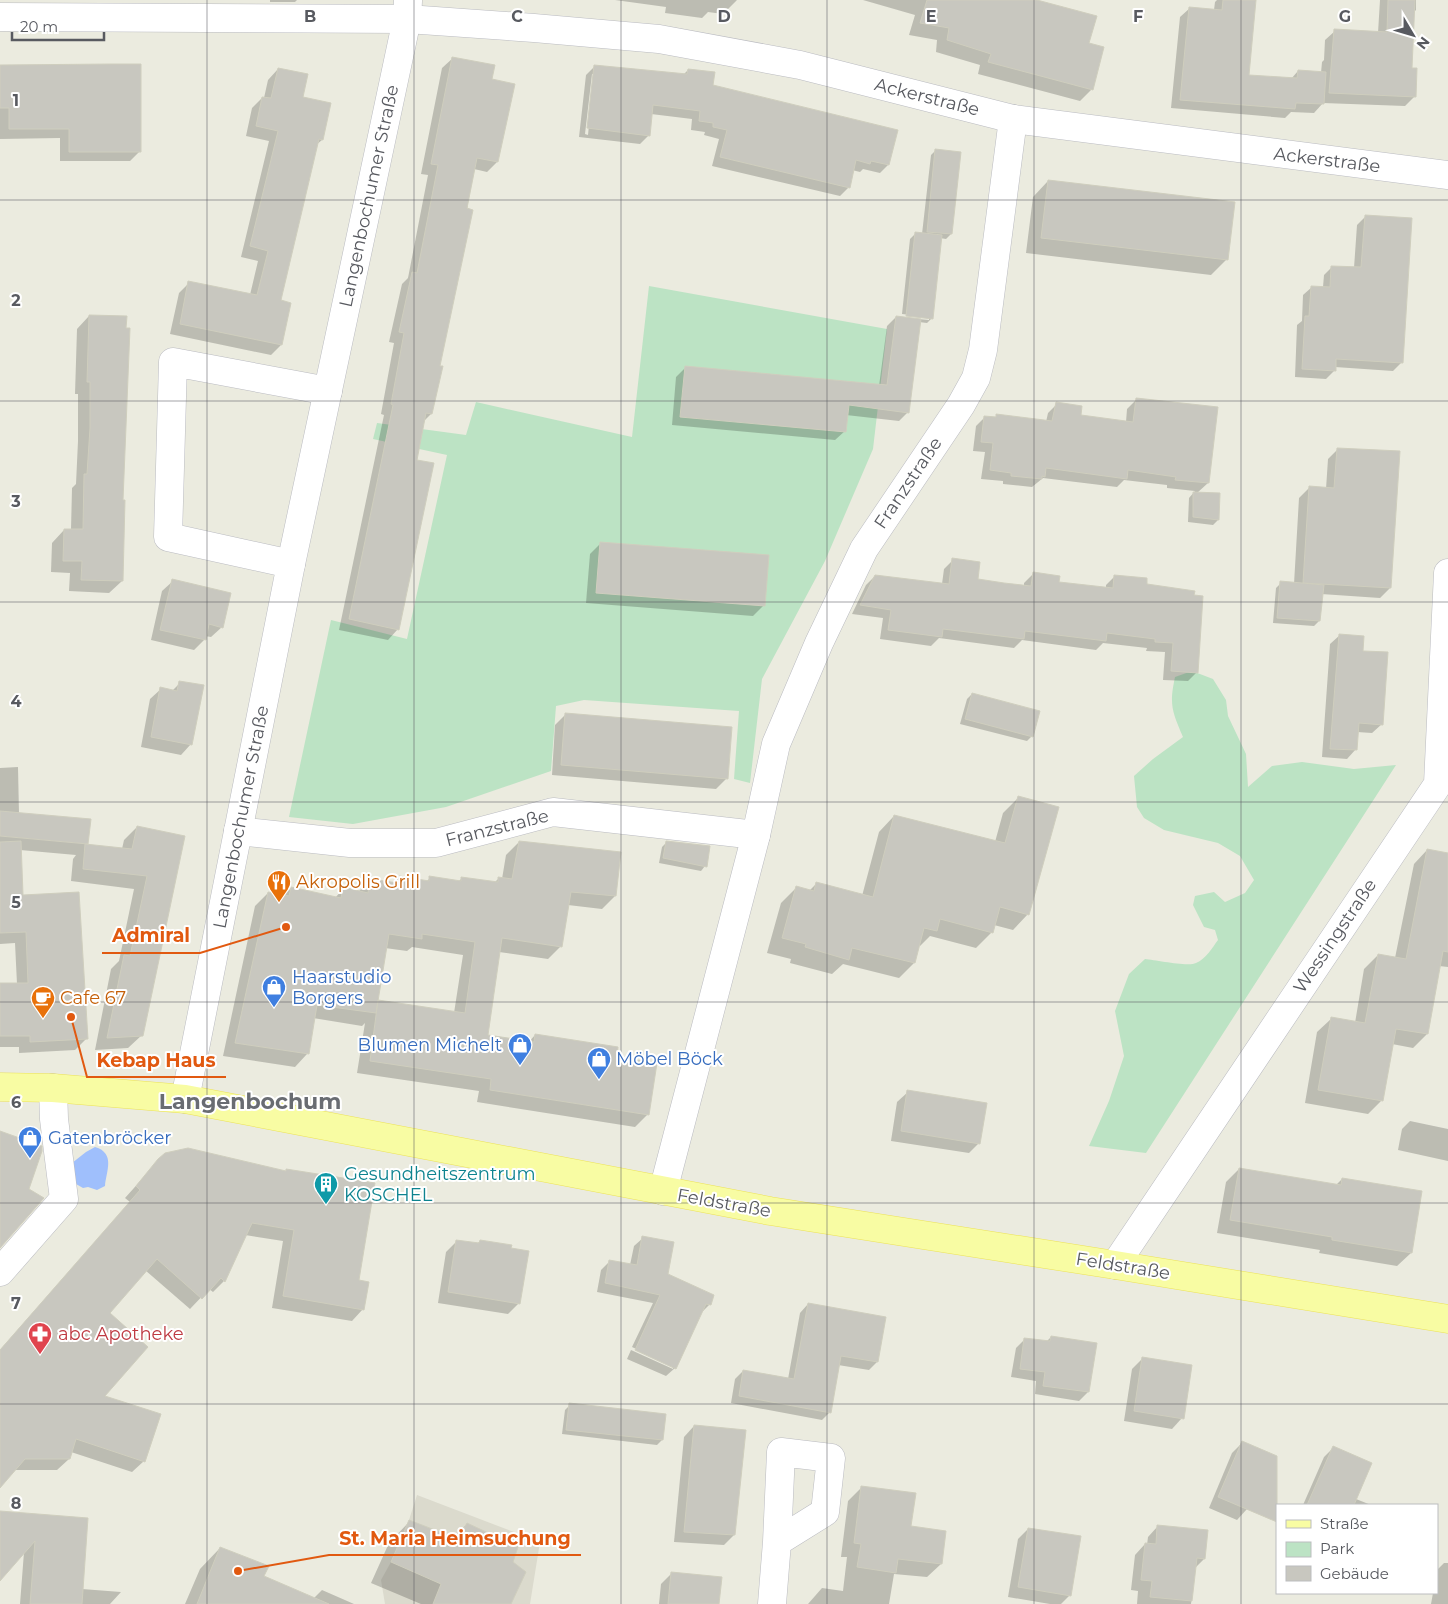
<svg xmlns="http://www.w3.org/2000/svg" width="1448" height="1604" font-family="Montserrat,sans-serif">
<rect width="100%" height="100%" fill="#ebebdf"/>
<polygon fill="#dbdacd" points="417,1495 540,1542 530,1604 385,1604 381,1580 391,1562 409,1520"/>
<g fill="#bce3c4">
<polygon points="649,286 887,329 873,449 825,561 762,679 750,783 734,779 739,711 584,700 556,706 551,771 446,807 353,824 289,817 331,620 407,639 447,455 373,439 377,423 466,435 476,402 632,437"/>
<path d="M1192,671l21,8 13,21 2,16 18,38 2,33 24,-21 30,-4 52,7 42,-4 -250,388 -57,-7 20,-45 15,-45 -9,-45 14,-37 16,-15c11,1 43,8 51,4 10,-4 16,-15 22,-23l-3,-10 -11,-3 -11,-22 2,-9 19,-4 11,10 20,-9 9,-13 -14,-24 -22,-13 -54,-13 -20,-12 -7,-11 -3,-31 19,-17 30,-22c-11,-26 -14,-32 -8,-60z"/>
</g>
<path fill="#9fbffc" d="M95,1147c21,6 11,25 10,39l-8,4 -9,-3 -5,1 -7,-4 -4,-21 14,-11z"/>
<g fill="#0003" fill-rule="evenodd">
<polygon points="270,0 297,0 295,2 270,2"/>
<polygon points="615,0 737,0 723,14 708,12 702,18 665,13 666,7"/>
<polygon points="863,0 1033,0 1088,44 1092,89 1080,101 978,74 980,65 936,52 937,40 909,35 915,15"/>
<polygon points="1217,0 1255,0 1248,76 1291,79 1298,71 1321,73 1322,62 1324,60 1325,40 1335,31 1378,33 1380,0 1416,0 1416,10 1413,13 1411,69 1415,96 1405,106 1323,103 1314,113 1291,112 1285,118 1171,108 1180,17 1190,8 1214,10 1215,2"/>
<polygon points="453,58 490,80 497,162 487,172 474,169 431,414 423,422 416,461 398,629 388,640 339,630 384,415 381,414 394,343 389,342 402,284 408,278 428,175 421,174 442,68"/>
<polygon points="0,66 140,151 130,161 60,161 60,138 0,139"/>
<path d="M595,66l88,9 5,-5 24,16 176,79 -8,8 -17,-4 -3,3 -8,-2 -3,17 -9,9 -128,-30 7,-27 -15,-4 1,-3 -14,-2 1,-11 -41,-5 -2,21 -9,9 -61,-7 7,-62zM592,74h2l-6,61 -3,-1z"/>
<polygon points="278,69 302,98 322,140 316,145 279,301 281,345 271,355 170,334 179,293 189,283 250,295 258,261 241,257 269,141 246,136 252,108 262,98 264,98 268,80"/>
<polygon points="936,150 951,234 946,239 940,238 932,318 927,323 919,322 908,412 899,421 846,415 845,431 835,440 672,425 676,377 685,368 879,386 887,326 896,317 929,320 929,317 902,314 910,239 915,234 922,234 931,155"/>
<polygon points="1048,181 1227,259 1211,275 1026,253 1033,197"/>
<polygon points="1365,217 1401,363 1393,371 1335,367 1334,371 1326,379 1295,377 1297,325 1302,321 1303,295 1312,287 1323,287 1324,275 1332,267 1354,268 1357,225"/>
<polygon points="89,316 125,329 122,581 109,593 69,591 70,573 51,572 52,543 64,530 71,530 72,488 76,484 78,441 78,394 75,394 77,329"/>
<polygon points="1136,400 1208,483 1197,493 1218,520 1213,525 1188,522 1189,498 1195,491 1167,488 1167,485 1124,480 1117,487 1043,478 1032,487 1003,484 1003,481 981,479 985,452 973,451 976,426 985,417 994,418 997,416 1046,422 1048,413 1057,404 1080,417 1126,422 1127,409"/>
<polygon points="1338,449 1390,588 1380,598 1321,594 1319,621 1314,626 1273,623 1276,588 1281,583 1294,584 1299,498 1309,488 1326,489 1328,459"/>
<polygon points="601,543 764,605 753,616 586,603 590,554"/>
<polygon points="953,560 976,580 1024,587 1024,583 1033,574 1058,583 1106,589 1106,585 1115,576 1146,585 1197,672 1188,681 1163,680 1165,652 1146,651 1147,648 1103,643 1096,650 1022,640 1014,648 939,638 931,646 880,639 883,618 852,614 866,585 875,576 942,584 944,569"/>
<polygon points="173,581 222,627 211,637 205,636 205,639 194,650 151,640 162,591"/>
<polygon points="1340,635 1362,652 1382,724 1372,733 1357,732 1356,749 1347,759 1322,757 1330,644"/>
<polygon points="180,683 191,744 181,755 141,747 150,699 161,689 172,691"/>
<polygon points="972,694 1032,736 1027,741 960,724 967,699"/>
<polygon points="566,714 726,779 716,789 552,775 555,725"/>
<polygon points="18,767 19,814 87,844 85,846 122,849 124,840 137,827 184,837 142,1035 128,1048 95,1050 111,969 119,961 134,889 71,881 73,859 76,855 20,850 22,896 87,1038 75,1050 19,1053 19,1047 0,1047 0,985 17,984 15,943 0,944 0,768"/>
<polygon points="1019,797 1028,914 1013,930 994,925 992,932 976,948 930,936 920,946 919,946 914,963 899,978 843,964 832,974 790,963 791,959 767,953 781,903 796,888 809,891 816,884 862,896 879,832 894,816 995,842 1003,813"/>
<path d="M519,842l96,54 -13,13 -34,-4 -7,41 -13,13 -49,-7 -13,84 42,7 7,-8 81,23 32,56 -13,13 -158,-25 2,-11 -122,-18 8,-50 -3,3 -49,-8 -6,36 -12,13 -72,-11 32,-150 13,-13 15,3 8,-8 44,10 8,-9 15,3 13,-12 22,3 6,-5 27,4 4,-4 28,4 4,-4 32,5 5,-5 3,1 4,-24zM412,947l51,8 -9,58 -78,-9 9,-56 22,3z"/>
<polygon points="667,842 705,866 701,871 659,863 662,847"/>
<polygon points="1427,850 1448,854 1448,967 1439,966 1427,1034 1413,1048 1392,1044 1381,1101 1368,1114 1305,1103 1317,1032 1331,1019 1355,1023 1364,969 1378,955 1395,958 1414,864"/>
<polygon points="908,1092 979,1143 969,1153 891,1141 897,1102"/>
<polygon points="1410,1121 1448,1129 1448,1161 1398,1150 1402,1129"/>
<polygon points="159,1160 285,1172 358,1281 363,1309 352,1321 272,1308 283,1241 245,1235 224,1281 213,1292 209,1289 190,1309 145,1270 108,1313 103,1396 144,1461 132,1472 71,1452 69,1459 57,1470 14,1470 0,1486 0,1350 130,1202 125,1198"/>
<polygon points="1239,1169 1336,1185 1342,1179 1411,1253 1397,1266 1319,1253 1320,1250 1217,1233 1226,1182"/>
<polygon points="643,1238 666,1275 710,1304 701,1313 675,1368 666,1376 627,1359 631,1350 673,1369 673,1366 632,1347 653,1303 597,1292 601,1270 610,1261 630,1265 634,1246"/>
<polygon points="457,1241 477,1244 480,1241 519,1303 508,1314 438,1303 446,1252"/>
<polygon points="808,1304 877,1362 869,1370 838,1365 830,1412 822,1420 731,1403 735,1379 743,1371 788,1379 800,1313"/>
<polygon points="1051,1337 1088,1392 1079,1401 1035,1394 1036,1381 1011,1377 1016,1348 1025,1339 1046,1342"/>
<polygon points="1143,1358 1182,1418 1172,1429 1124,1421 1132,1369"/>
<polygon points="570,1405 662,1440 657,1445 562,1434 565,1410"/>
<polygon points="694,1426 734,1535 724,1545 674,1542 684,1437"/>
<polygon points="1243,1442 1270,1454 1247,1509 1237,1520 1209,1508 1232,1453"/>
<polygon points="1333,1448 1356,1499 1371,1505 1303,1505 1324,1457"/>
<polygon points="862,1487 910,1528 941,1564 927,1577 894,1574 889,1604 808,1604 822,1588 843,1591 847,1557 841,1557 848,1501"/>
<polygon points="0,1512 87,1519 82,1589 121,1592 110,1604 20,1604 24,1552 0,1579"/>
<polygon points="409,1522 453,1538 467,1524 512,1562 510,1604 421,1604 371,1583 389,1543"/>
<polygon points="1158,1526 1204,1559 1195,1568 1191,1604 1137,1604 1138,1591 1131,1590 1135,1555 1145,1544 1147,1545 1148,1537"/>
<polygon points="1028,1529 1070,1595 1061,1604 1050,1604 1008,1597 1018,1539"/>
<polygon points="220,1548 263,1577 313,1599 322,1590 354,1604 185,1604 200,1569"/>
<polygon points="1444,1563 1448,1563 1448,1604 1431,1604 1433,1593 1437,1593 1437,1570"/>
<polygon points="672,1573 718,1604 659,1604 661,1584"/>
</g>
<g fill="#c8c7bf" stroke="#cfcebe">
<polygon points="927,0 1037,0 1097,16 1089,43 1104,47 1093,90 988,62 991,54 947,40 949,28 920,23"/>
<polygon points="1223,0 1256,0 1249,75 1297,78 1298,70 1326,72 1324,104 1296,103 1295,109 1180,100 1189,7 1222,10"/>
<polygon points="1388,0 1415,0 1412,68 1417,68 1416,97 1329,93 1334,29 1387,32"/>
<polygon points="452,57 495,65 492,79 515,84 498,162 477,158 467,208 473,210 440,366 443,366 432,414 426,413 417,460 434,463 399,630 349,619 393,405 391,404 404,333 399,332 412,272 417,273 438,165 431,164"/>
<polygon points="112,64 141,64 141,152 69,152 69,129 9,129 9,108 0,108 0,65"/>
<polygon points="594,65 687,74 688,69 715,72 713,85 898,130 889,165 871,161 870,164 856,160 850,188 720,157 727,130 713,127 713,123 699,121 700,111 653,105 650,136 587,128"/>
<polygon points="278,68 308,74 303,97 331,103 323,140 319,139 281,300 291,303 282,345 180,324 188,281 257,295 268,251 250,246 278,131 256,126 262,97 271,98"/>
<polygon points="935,149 961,152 952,234 927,232"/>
<polygon points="1048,180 1235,202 1228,260 1041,238"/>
<polygon points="1365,215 1412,218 1403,363 1336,359 1336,371 1302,369 1305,316 1309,316 1311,286 1330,287 1331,266 1361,267"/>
<polygon points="915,232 942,235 933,319 906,316"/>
<polygon points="89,315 127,316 126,328 130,328 123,500 125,500 123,581 81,580 82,561 63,561 64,529 83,529 84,474 87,474 90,428 90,382 87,382"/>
<polygon points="896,316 921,319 909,413 849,405 846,432 680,417 685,366 887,385"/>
<polygon points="1136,398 1218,407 1209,483 1175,480 1176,477 1128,470 1127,479 1046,468 1045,477 1042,476 1042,479 1011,476 1011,473 990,470 993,443 981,442 984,416 996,417 996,414 1052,421 1056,402 1082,406 1081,415 1133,422"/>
<polygon points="1337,448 1400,451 1391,588 1303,583 1309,486 1334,488"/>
<polygon points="1193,492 1220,493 1219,520 1193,517"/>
<polygon points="600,542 769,555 765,606 596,593"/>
<polygon points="952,558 980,562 978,579 1004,583 1031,586 1033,572 1060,576 1059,582 1113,588 1114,575 1147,578 1147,584 1195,591 1194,595 1203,596 1198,673 1171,671 1173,643 1155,642 1155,639 1107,633 1106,641 1025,631 1024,639 943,629 942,637 888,630 891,610 860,605 875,575 949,584"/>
<polygon points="172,579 231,593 223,628 209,624 206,640 160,630"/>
<polygon points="1280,581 1324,585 1320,621 1277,618"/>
<polygon points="1339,634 1364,636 1363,651 1388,652 1383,725 1359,723 1357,750 1330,749"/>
<polygon points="179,681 204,685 192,745 151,737 160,687 177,691"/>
<polygon points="972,693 1040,711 1033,737 965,719"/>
<polygon points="565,713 732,727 728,779 561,765"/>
<polygon points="1018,796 1059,807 1029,915 1000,907 993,933 940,919 937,931 924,928 915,963 852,948 849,960 805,947 806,944 782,938 796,886 814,891 816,882 873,897 894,815 1005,843"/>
<polygon points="0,811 91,819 88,844 0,836"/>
<polygon points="137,826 185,836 143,1036 107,1038 124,955 130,956 147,876 83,869 85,844 132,849"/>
<polygon points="21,841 23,895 79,892 88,1039 30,1042 30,1036 0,1036 0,983 28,983 26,932 0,933 0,842"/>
<polygon points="519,841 621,852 616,896 571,892 562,947 502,938 488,1035 534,1042 535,1034 618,1047 617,1057 657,1063 649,1115 490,1090 491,1079 370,1061 378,1000 465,1013 475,942 422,934 422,939 389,934 376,1013 317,1005 309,1054 235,1043 268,892 289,896 291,887 341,898 343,887 368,893 370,879 398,883 399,876 429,881 429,876 461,881 461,877 498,882 498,877 512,879"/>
<polygon points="666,841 710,846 707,867 663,858"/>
<polygon points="1427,849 1448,853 1448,952 1443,951 1428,1034 1396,1029 1383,1101 1318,1090 1331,1017 1365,1023 1378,954 1406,959"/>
<polygon points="907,1090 987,1103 980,1144 901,1131"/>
<polygon points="0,1131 42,1146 42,1151 29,1189 44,1198 0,1248"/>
<polygon points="188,1148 286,1171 286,1169 375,1183 359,1280 369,1282 364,1310 283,1296 294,1230 252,1223 225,1282 221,1278 202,1299 157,1259 110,1313 148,1347 105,1396 161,1414 145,1462 76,1439 70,1459 25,1459 0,1488 0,1350 140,1190 136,1186 158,1159 165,1153"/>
<polygon points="1239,1168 1341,1185 1342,1178 1422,1191 1412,1253 1332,1240 1332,1237 1230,1220"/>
<polygon points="642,1236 674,1242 668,1274 714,1295 711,1305 706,1304 676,1369 635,1350 660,1295 605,1283 609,1260 637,1265"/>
<polygon points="456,1240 479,1243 480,1240 512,1245 511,1248 529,1251 520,1304 448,1292"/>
<polygon points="808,1303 886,1317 878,1362 841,1356 831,1413 739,1396 743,1370 794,1379"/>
<polygon points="1051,1336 1097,1343 1089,1392 1043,1386 1045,1372 1020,1369 1024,1338 1050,1341"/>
<polygon points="1142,1357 1192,1365 1184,1419 1134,1411"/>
<polygon points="569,1403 666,1414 663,1440 566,1430"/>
<polygon points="694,1425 746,1430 735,1535 684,1532"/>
<polygon points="1242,1441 1277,1456 1277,1522 1218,1497"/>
<polygon points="1333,1446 1372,1463 1354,1505 1307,1505"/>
<polygon points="861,1486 916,1493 911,1526 946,1531 942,1564 898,1559 896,1573 857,1567 861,1544 854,1543"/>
<polygon points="0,1511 88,1518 82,1604 30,1604 35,1541 0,1581"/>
<polygon points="409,1520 458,1539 467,1523 518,1547 513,1562 526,1572 511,1604 433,1604 441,1584 391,1562"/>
<polygon points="1157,1525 1208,1530 1205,1559 1197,1558 1192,1601 1150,1597 1152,1581 1141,1580 1145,1543 1156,1544"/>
<polygon points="1028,1528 1081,1536 1071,1596 1018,1587"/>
<polygon points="220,1547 269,1566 264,1576 329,1604 197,1604"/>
<polygon points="671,1572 722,1577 719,1604 668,1604"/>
</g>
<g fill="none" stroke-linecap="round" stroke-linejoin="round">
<g stroke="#babbc1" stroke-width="29">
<g id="minor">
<polyline points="0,17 407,19 534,28 659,39 800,65 1013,119 1448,175"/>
<polyline points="291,564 168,537 173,362 328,391"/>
<polyline points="238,831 350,843 436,843 553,812 756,835"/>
<polyline points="185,1099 291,564 407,19 408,1"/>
<polyline points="663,1191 756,835 776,744 819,643 864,549 961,405 976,378 983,350 1013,119"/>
<polyline points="1115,1265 1438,784 1448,573"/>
<polyline points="0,1272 64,1199 54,1119 53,1088"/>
<polyline points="772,1604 777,1542 781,1452 831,1458 825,1512 777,1542"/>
</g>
</g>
<g stroke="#ece258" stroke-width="29">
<polyline id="major" points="0,1087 53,1088 185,1099 770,1211 1115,1265 1448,1319"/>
</g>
<use href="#minor" stroke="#fff" stroke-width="28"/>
<use href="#major" stroke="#f8fca3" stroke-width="28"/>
</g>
<path fill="none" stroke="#585a60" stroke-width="1" stroke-opacity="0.55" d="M207,0v1604M414,0v1604M621,0v1604M827,0v1604M1034,0v1604M1241,0v1604M0,200h1448M0,401h1448M0,602h1448M0,802h1448M0,1002h1448M0,1203h1448M0,1404h1448"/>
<defs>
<g id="restaurant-pin" transform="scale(1.25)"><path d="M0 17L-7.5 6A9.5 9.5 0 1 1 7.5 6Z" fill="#e8710a" stroke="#fff"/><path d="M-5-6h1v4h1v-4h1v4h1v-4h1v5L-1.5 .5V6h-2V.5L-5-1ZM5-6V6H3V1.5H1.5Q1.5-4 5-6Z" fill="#fff"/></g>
<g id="shop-pin" transform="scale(1.25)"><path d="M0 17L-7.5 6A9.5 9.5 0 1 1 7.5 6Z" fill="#3f7fe0" stroke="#fff"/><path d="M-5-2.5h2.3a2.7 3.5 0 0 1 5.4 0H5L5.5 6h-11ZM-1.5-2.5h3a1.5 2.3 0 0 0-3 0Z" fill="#fff"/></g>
<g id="cafe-pin" transform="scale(1.25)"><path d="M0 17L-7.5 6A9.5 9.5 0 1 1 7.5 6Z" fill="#e8710a" stroke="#fff"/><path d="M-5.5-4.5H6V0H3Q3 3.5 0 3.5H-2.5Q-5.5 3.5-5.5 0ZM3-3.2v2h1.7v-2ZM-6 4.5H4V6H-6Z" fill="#fff"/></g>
<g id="building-pin" transform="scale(1.25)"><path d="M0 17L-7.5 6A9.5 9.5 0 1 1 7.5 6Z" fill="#0f9aa8" stroke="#fff"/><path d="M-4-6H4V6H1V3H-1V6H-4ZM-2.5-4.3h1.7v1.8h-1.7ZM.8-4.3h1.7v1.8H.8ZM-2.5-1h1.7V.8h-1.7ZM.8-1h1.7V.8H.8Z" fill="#fff"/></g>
<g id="pharmacy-pin" transform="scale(1.25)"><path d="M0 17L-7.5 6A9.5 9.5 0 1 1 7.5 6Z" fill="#e0444e" stroke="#fff"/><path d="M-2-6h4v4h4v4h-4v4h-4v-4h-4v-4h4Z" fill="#fff"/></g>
</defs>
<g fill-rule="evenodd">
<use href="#restaurant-pin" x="279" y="882"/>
<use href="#shop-pin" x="274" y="987"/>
<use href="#cafe-pin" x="43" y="998"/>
<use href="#shop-pin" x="520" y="1045"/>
<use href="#shop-pin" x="599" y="1059"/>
<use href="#shop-pin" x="30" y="1138"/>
<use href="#building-pin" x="326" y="1184"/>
<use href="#pharmacy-pin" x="40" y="1334"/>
</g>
<g text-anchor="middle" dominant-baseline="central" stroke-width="4" stroke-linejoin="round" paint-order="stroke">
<g font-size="18" fill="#585a60" stroke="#fff">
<text transform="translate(927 97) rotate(14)">Ackerstraße</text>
<text transform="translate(1327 160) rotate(7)">Ackerstraße</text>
<text transform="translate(369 196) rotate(-78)">Langenbochumer Straße</text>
<text transform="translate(908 483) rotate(-56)">Franzstraße</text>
<text transform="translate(241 817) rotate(-79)">Langenbochumer Straße</text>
<text transform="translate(497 828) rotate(-14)">Franzstraße</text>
<text transform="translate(1335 936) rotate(-56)">Wessingstraße</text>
<text transform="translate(724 1203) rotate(10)">Feldstraße</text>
<text transform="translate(1123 1266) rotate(9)">Feldstraße</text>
</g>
<g font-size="18" fill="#c56008" stroke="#fff" text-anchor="start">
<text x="296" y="882">Akropolis Grill</text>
<text x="60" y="998">Cafe 67</text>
</g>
<g font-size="18" fill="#366cbe" stroke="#fff" text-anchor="start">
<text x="292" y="977">Haarstudio<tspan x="292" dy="21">Borgers</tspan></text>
<text x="502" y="1045" text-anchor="end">Blumen Michelt</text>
<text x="616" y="1059">Möbel Böck</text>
<text x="48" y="1138">Gatenbröcker</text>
</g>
<g font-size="18" fill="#0d838f" stroke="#fff" text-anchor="start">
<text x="344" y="1174">Gesundheitszentrum<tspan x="344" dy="21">KOSCHEL</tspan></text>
</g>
<g font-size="18" fill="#be3a42" stroke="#fff" text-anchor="start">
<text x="58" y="1334">abc Apotheke</text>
</g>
<g font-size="22" font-weight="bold" fill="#696c72" stroke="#fff">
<text x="250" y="1101">Langenbochum</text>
</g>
</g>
<g font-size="16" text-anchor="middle" font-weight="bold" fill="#585a60" stroke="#fff" stroke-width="4" stroke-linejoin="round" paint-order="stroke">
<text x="310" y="22">B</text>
<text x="517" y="22">C</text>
<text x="724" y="22">D</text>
<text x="931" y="22">E</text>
<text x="1138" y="22">F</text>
<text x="1345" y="22">G</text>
<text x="16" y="106">1</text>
<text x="16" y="306">2</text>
<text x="16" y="507">3</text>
<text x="16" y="707">4</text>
<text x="16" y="908">5</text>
<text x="16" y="1108">6</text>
<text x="16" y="1309">7</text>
<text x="16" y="1509">8</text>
</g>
<path fill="none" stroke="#e15910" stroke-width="2" d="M286 927L200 953H102M71 1017L87 1077H226M238 1571L329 1555H581"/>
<g fill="#e15910" stroke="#fff" stroke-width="2">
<circle cx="286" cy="927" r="5"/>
<circle cx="71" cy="1017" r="5"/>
<circle cx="238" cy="1571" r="5"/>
</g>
<g font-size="19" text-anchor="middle" font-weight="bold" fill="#e15910" stroke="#fff" stroke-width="4" stroke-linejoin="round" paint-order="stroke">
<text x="151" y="942">Admiral</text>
<text x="156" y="1067">Kebap Haus</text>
<text x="455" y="1545">St. Maria Heimsuchung</text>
</g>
<rect x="1276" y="1504" width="162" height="90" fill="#ffffff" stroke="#bcbdbf"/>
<rect x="1286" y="1520" width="25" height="8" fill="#f8fca3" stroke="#bcbdbf"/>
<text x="1320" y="1529" font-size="15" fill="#585a60">Straße</text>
<rect x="1286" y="1542" width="25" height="15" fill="#bce3c4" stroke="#bcbdbf"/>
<text x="1320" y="1554" font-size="15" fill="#585a60">Park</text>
<rect x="1286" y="1566" width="25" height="15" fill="#c8c7bf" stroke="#bcbdbf"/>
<text x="1320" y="1579" font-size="15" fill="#585a60">Gebäude</text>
<g transform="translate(1413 35) rotate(128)" stroke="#ffffff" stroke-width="4" paint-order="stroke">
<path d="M0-4L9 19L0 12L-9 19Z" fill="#585a60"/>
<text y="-8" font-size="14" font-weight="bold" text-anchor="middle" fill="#585a60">N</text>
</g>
<path d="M12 32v8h92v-8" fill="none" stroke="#585a60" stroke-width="2.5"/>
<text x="20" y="32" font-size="15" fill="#585a60" stroke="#ffffff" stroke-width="4" paint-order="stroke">20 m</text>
</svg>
